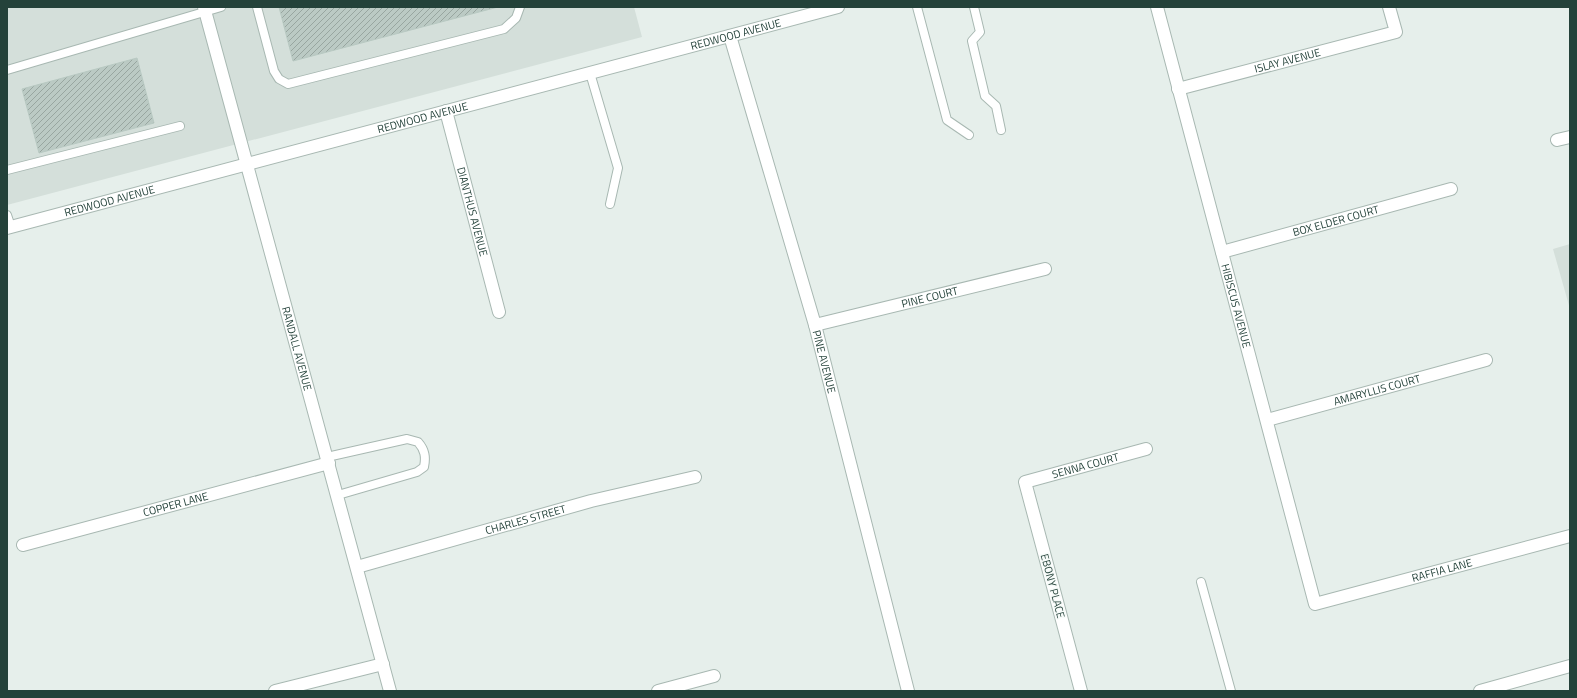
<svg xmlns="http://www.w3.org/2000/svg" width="1577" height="698" font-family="'Titillium Web',sans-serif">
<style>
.built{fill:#d4dfda}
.building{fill:url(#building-hatch);stroke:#b8c9c2}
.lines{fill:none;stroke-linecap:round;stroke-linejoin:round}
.service-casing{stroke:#a8b8b2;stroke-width:10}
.minor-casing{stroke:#a8b8b2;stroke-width:14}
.tertiary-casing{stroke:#a8b8b2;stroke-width:14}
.service{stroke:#fff;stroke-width:8}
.minor{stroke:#fff;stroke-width:12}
.tertiary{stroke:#fff;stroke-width:12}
.labels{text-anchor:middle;stroke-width:3;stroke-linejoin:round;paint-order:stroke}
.street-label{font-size:11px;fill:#24423a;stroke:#f7fbf9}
</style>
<defs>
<pattern id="building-hatch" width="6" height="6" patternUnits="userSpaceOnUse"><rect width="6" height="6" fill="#bbcac4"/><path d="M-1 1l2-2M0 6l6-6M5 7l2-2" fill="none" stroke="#98a6a0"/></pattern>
</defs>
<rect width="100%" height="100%" fill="#e6efeb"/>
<path class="built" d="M7,7H634L642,37L7,205Z
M1570,244V309L1553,249Z"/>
<path class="building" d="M279,7H498L293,61Z
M137,58L154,123L39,153L22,89Z"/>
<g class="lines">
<defs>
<path id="service" d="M257,7L274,71L279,79L288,84L504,29L516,18L520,7
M917,7L947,120L969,135
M974,7L980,32L972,41L985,96L996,106L1001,130
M7,70L221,7
M590,73L618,168L610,204
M7,170L180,126
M7,215L11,227
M327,457L407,439L418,442C425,450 426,457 424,467L417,472L338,495
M1201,582L1231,691"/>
<g id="minor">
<path id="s1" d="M1157,7L1315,604L1570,536"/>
<path id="s2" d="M730,36L815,325L908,691"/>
<path id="s3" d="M1178,89L1396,32L1389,7"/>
<path id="s4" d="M446,111L499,312"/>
<path d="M1557,140L1570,137"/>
<path id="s5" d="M1222,252L1451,189"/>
<path id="s6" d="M815,325L1045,269"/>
<path id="s7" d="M1267,420L1486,360"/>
<path id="s8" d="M23,545L329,463"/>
<path id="s9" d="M357,567L591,501L695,477"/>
<path d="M275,691L383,664"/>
<path d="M658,691L714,676"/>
<path id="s10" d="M1081,691L1025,482L1146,449"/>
</g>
<g id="tertiary">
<path id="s11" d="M204,7L390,691"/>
<path id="s12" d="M7,228L838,7"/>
<path d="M1480,691L1570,666"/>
</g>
</defs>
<use href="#service" class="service-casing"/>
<use href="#minor" class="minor-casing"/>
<use href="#tertiary" class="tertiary-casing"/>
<use href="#service" class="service"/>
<use href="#minor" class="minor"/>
<use href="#tertiary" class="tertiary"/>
</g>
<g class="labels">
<g class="street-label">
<text dy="4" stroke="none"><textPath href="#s12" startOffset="754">REDWOOD AVENUE</textPath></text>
<text dy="4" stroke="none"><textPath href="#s3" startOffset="113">ISLAY AVENUE</textPath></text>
<text dy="4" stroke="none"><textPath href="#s12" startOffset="430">REDWOOD AVENUE</textPath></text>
<text dy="4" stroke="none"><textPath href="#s12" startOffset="106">REDWOOD AVENUE</textPath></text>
<text dy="4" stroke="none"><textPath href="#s4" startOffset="104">DIANTHUS AVENUE</textPath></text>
<text dy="4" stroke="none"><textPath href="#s5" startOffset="118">BOX ELDER COURT</textPath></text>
<text dy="4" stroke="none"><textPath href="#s6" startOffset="118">PINE COURT</textPath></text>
<text dy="4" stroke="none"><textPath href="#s1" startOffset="309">HIBISCUS AVENUE</textPath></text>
<text dy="4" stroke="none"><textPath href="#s11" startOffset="354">RANDALL AVENUE</textPath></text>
<text dy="4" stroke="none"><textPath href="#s2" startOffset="339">PINE AVENUE</textPath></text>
<text dy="4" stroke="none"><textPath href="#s7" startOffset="114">AMARYLLIS COURT</textPath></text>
<text dy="4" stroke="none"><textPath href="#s10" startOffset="279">SENNA COURT</textPath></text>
<text dy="4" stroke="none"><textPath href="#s8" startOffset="158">COPPER LANE</textPath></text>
<text dy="4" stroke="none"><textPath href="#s9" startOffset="175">CHARLES STREET</textPath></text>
<text dy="4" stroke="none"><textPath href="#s1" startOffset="749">RAFFIA LANE</textPath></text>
<text transform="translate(1053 586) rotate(75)" y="4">EBONY PLACE</text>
</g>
</g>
<rect width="1577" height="698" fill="none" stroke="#24423a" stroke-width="16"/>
</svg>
